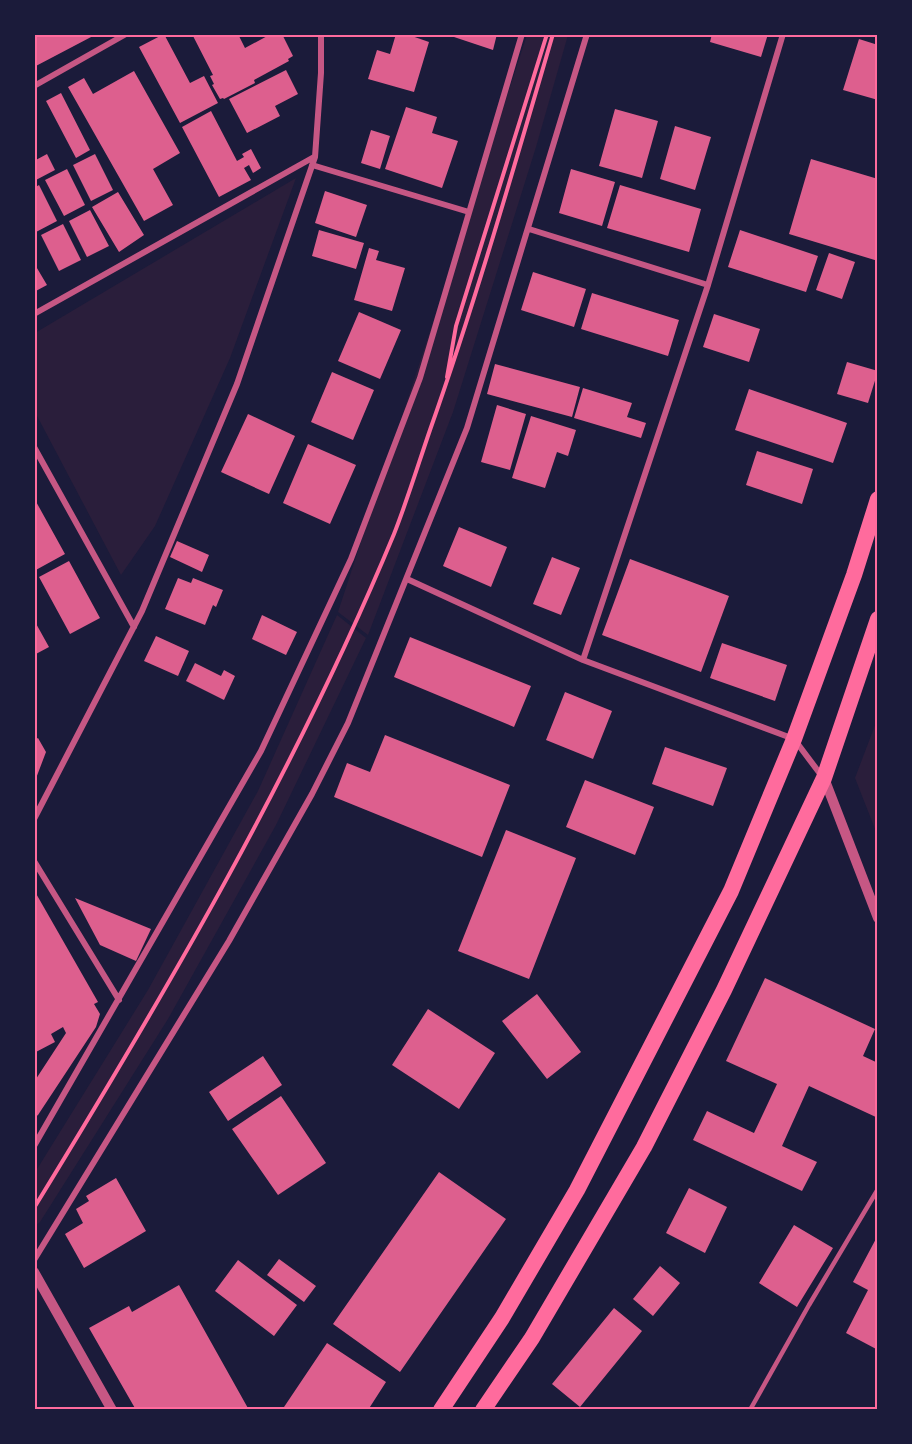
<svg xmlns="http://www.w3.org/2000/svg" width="912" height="1444" font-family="'Roboto Condensed',sans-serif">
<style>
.green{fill:#2a1e3b}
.building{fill:#dd5f8e}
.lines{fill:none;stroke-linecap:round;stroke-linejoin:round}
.path{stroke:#ff6b9d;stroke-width:4}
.service{stroke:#c65784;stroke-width:4.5}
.minor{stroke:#c65784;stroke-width:6}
.tertiary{stroke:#c65784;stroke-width:10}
.trunk{stroke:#ff6b9d;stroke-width:16}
.neatline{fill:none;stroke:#ff6b9d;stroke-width:2}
</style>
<rect width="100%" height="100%" fill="#1b1b3a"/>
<path class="green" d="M527,35H568L536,147L453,412L368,635L338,612Z
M296,178L230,358L155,526L121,575L35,412V333Z
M337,615L366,638L276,825L168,1019L40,1222L35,1226L34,1174L148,990L258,791Z
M877,720H878L877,834L855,778Z"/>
<path class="building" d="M37,34H92L93,36L34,67V36Z
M164,34L190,83L204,76L218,103L180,123L139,47Z
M192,34H238L245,48L271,34H282L293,56L288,59L289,61L254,80L255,83L224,99L223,98L220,99L212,85L214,84L210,76L213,75Z
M396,34H406L429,42L414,92L368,79L377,50L390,54Z
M445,34H497L493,50Z
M712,34H768L761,57L710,42Z
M859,39L878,45V100L843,90Z
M286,70L298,94L275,106L280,116L247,133L229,99Z
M134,71L180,153L153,169L173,205L144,221L68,87L84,78L93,94Z
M61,93L90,150L76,158L46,101Z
M406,107L437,117L432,133L458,141L442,188L385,169Z
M615,109L658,121L642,178L599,166Z
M211,111L237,161L244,157L242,154L251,149L261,168L253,173L249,165L244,168L251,180L219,197L182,127Z
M675,126L711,137L695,190L660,179Z
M371,130L390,136L380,169L361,163Z
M47,154L55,170L34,181V161Z
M95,154L113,190L91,201L73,165Z
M811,159L878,179V261L789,234Z
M67,169L85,205L64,216L45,180Z
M571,169L615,182L602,226L559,213Z
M39,185L57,221L36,232L34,188Z
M620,185L701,209L689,252L607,228Z
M325,191L367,205L356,237L315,223Z
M118,192L144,235L119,252L92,207Z
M90,210L109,246L87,257L69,221Z
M63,224L81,260L59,271L41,235Z
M319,230L364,243L356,269L312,256Z
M740,230L818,256L806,292L728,267Z
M369,248L379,251L376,260L405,268L392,311L354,300Z
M829,253L855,262L842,299L816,290Z
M34,263L47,285L34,292Z
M533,272L586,289L574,327L521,310Z
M592,293L679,320L668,356L581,329Z
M359,312L401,330L380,379L338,361Z
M714,314L760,329L749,362L703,347Z
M847,362L878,371L868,403L837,394Z
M495,364L580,387L572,417L487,394Z
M332,372L374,390L353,440L311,422Z
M583,388L632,403L627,417L646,423L641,438L574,418Z
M749,389L847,423L833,463L735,430Z
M497,405L526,414L510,470L481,462Z
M248,414L295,436L269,494L221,472Z
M531,416L576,430L568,456L557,452L545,488L512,478Z
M308,444L356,465L330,524L283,503Z
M757,451L813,469L802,504L746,485Z
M34,498L65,554L34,571Z
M459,527L507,547L491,587L443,566Z
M177,541L209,555L202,572L170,557Z
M552,557L580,568L561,615L533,604Z
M630,559L729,596L701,672L602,635Z
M69,561L100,618L70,634L39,577Z
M178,578L191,583L193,578L223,590L216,607L213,605L205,625L165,609Z
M262,615L297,632L286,655L252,639Z
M34,620L49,647L34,655Z
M156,636L189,651L178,676L144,661Z
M410,637L531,686L514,727L394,677Z
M722,643L787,665L775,701L710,678Z
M195,663L221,676L224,670L235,676L224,700L186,681Z
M565,692L612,711L593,759L546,740Z
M385,735L510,785L482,857L334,797L347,763L370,772Z
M38,738L46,752L35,781L34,740Z
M665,747L727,768L713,806L652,784Z
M585,780L654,807L635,855L566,827Z
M506,830L576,858L529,979L458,951Z
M34,890L98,1002L94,1004L100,1014L96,1027L38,1115L34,1118V1082L66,1033L63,1027L51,1034L55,1042L34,1053Z
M75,898L151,929L136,961L100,945Z
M765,978L875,1029L863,1056L878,1063V1118L809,1086L782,1146L817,1162L802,1191L693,1140L707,1111L754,1133L777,1084L726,1061Z
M537,994L581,1052L547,1079L502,1021Z
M428,1009L495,1053L459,1109L392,1065Z
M263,1056L282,1085L228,1121L209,1092Z
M281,1096L326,1163L278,1195L232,1129Z
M439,1172L506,1219L400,1372L333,1324Z
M116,1178L146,1231L84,1268L65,1234L83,1223L76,1209L89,1201L86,1196Z
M689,1188L727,1207L705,1253L666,1233Z
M794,1225L833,1248L797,1307L759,1283Z
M878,1235V1350L846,1333L868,1290L853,1282Z
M279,1259L316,1286L304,1302L267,1275Z
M238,1260L297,1305L274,1336L215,1291Z
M660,1266L680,1283L653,1316L633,1299Z
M179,1285L249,1410H136L89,1328L129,1306L132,1312Z
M614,1308L642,1331L580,1407L552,1384Z
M327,1343L386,1382L368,1410H282Z"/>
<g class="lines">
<path class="path" d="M447,377L456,326L547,34
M34,1208C167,991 296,770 394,534C407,501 418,465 430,430C476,300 514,167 553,34"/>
<path class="service" d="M750,1410L809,1305L878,1189"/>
<path class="minor" d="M34,86L126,34
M312,165L469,212
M529,229L708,285
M34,314L314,157
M34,447L134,627
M407,579L583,660L794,739L821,775
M583,660L708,285L783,34
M34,819L142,611L237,384L315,157L321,73V34
M34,861L119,1000
M34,1146L261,751L351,559L420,378L522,34
M34,1260L229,941L312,794L348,723L467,428L587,34"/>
<path class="tertiary" d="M824,778L878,918
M34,1272L112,1410"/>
<path class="trunk" d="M441,1410L502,1318L577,1190L731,891L794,739L854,575L878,499
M483,1410L532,1338L644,1147L724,990L824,778L878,619"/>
</g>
<rect width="912" height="1444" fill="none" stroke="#1b1b3a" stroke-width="72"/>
<rect x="36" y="36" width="840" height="1372" class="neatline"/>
</svg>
